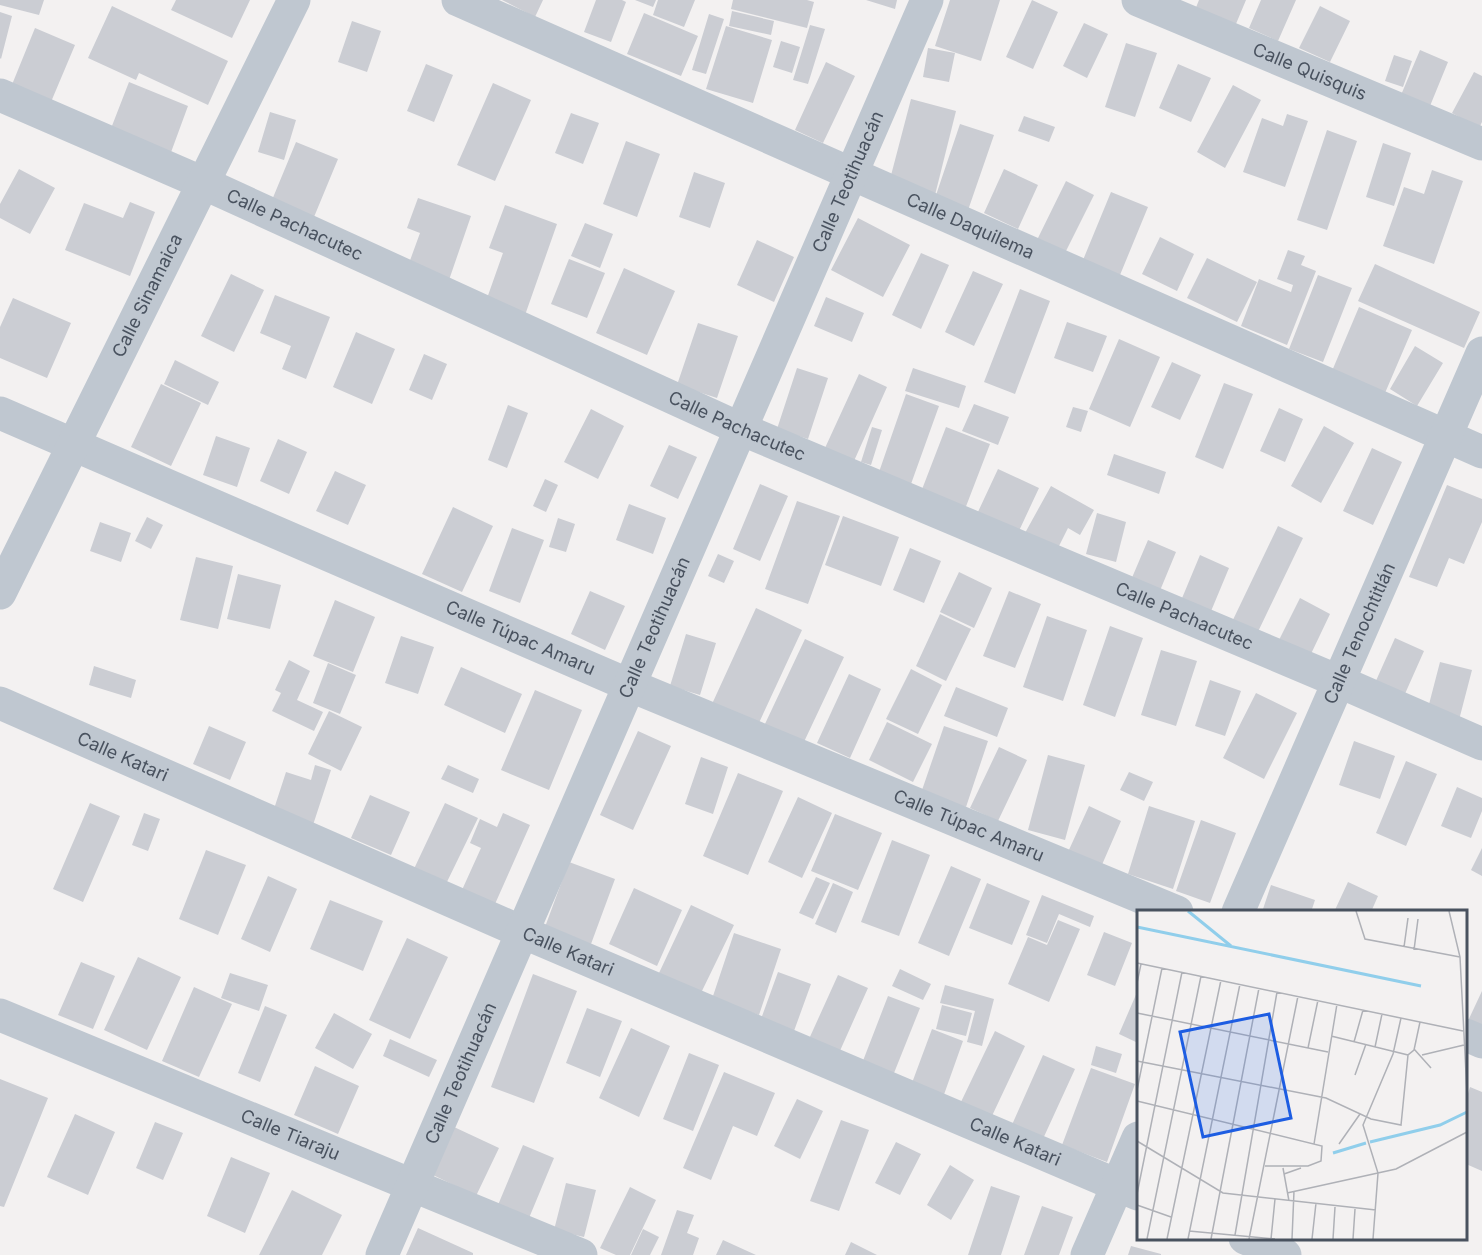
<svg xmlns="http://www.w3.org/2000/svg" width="1482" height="1255" font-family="Inter,sans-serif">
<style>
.building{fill:#cbcdd3}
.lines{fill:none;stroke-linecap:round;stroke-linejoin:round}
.street{stroke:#bfc7d0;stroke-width:33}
.labels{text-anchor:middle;stroke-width:5;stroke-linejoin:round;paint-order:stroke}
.street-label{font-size:18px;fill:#49525f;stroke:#fff}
.inset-river{fill:none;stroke:#90ceeb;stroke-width:3}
.inset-road{fill:none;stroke:#afb1b7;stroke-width:1.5}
.view{fill:#1d5de2;fill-opacity:0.15;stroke:#1d5de2;stroke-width:3}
.inset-edge{fill:none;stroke:#49525f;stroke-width:3}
</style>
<rect width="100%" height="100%" fill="#f3f1f1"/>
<path class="building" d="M0,0H44L39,15L0,5Z
M176,0H250L232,38L171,10Z
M502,0H543L535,17Z
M596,0H622L626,2L611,42L584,32Z
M635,0H656L653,7Z
M658,0H695L684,27L653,15Z
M733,0H807L814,2L807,28L731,9Z
M866,0H897L895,9Z
M950,0H1000L981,61L935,46Z
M1032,0L1058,12L1033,69L1006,57Z
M1199,0H1246L1233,31L1193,15Z
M1261,0H1296L1278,41L1249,28Z
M112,6L228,61L208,105L139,73L136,80L88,58Z
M1320,6L1350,21L1330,62L1299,48Z
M732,11L774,21L771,35L729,26Z
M0,12L12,16L1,59L0,58Z
M644,13L698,36L681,76L627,54Z
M709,14L724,19L706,74L692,70Z
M352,21L381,31L367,72L338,62Z
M1084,23L1108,34L1087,78L1063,66Z
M810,25L825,29L808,84L793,80Z
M726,26L772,40L753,103L706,89Z
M35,28L75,45L48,109L9,92Z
M781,41L800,47L792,73L773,67Z
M1126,43L1157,53L1135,117L1105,107Z
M928,48L955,53L949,82L923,77Z
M1420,50L1448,62L1430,106L1401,95Z
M1394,55L1412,61L1403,87L1385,81Z
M826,62L855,76L823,143L795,130Z
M426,64L453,75L434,122L407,111Z
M1178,64L1211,78L1191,122L1159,108Z
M1474,72L1482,76V122L1479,128L1452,113Z
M129,82L188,106L170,155L110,131Z
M493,83L531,100L495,181L457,165Z
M1233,85L1261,100L1225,168L1197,152Z
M911,99L956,111L935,195L889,183Z
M270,112L296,120L284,160L258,152Z
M571,113L599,123L583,164L555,153Z
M1287,114L1308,121L1285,187L1243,172L1262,118L1283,126Z
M1024,116L1055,127L1049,142L1018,131Z
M960,124L994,135L966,216L933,204Z
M1327,130L1357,141L1327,230L1297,220Z
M626,141L660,154L637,217L603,204Z
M296,142L338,159L314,217L272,200Z
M1383,143L1411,153L1394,206L1366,197Z
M19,169L55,188L30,234L0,218V204Z
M1004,169L1038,185L1018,229L984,213Z
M1432,170L1463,181L1434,264L1383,246L1404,187L1424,194Z
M694,172L725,183L710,228L679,217Z
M1066,181L1094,195L1065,253L1037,240Z
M1111,192L1148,207L1120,275L1083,260Z
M418,198L471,216L449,280L408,266L420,233L407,228Z
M130,202L155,212L130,276L65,250L84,203L123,218Z
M505,205L557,224L524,318L485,304L503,253L489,248Z
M858,218L910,245L883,297L831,270Z
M585,223L613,234L600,268L571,256Z
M1160,237L1194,254L1177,291L1142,274Z
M757,240L794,257L774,302L737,285Z
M1288,250L1305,256L1301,265L1316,271L1287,345L1241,326L1259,279L1291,292L1293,285L1277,279Z
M921,253L949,265L921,329L892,315Z
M1207,258L1257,282L1237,322L1187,298Z
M569,259L605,273L587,318L551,304Z
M1375,264L1480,312L1464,348L1358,301Z
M624,268L675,291L647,355L596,333Z
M973,271L1003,284L974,346L945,332Z
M231,274L264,290L234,352L201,336Z
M1318,275L1352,288L1323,362L1289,349Z
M1020,289L1050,301L1015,394L984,382Z
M275,295L330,317L306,379L282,369L291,346L260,333Z
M826,297L864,313L852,342L814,326Z
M13,298L71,323L47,378L0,358V327Z
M1359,307L1412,330L1385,393L1332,371Z
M1067,322L1107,336L1093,372L1054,358Z
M698,323L738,336L717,398L677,385Z
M356,332L395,349L372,404L333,387Z
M1119,339L1160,357L1130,427L1089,409Z
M1415,346L1443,363L1417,406L1390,389Z
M424,354L447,364L432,400L409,390Z
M175,360L219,382L208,405L164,384Z
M1172,362L1201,375L1180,420L1151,407Z
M797,368L828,378L808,439L777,429Z
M913,368L966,386L959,408L905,391Z
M859,374L887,387L854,461L825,448Z
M1224,383L1253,394L1223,469L1195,457Z
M161,384L201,403L171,466L131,447Z
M906,394L939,406L911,484L879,472Z
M974,404L1009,417L998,445L962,431Z
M508,405L528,413L507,468L488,460Z
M1073,407L1088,411L1081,432L1066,427Z
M1279,408L1303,419L1285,462L1260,451Z
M591,409L624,426L598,479L564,462Z
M1324,426L1354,443L1321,503L1291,486Z
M872,427L882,430L871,465L861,462Z
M946,427L990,444L965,509L921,492Z
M216,436L250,448L237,487L203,475Z
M278,439L307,452L289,494L260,481Z
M669,445L697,457L678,499L650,486Z
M1372,448L1402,462L1373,525L1343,511Z
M1114,454L1166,472L1159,494L1107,475Z
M998,469L1039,488L1018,533L977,514Z
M335,471L366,485L348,525L316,511Z
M545,479L558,485L546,512L533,506Z
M760,484L788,496L760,561L733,549Z
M1447,485L1482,499V522L1464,564L1449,558L1437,587L1409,577Z
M1051,486L1094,510L1080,535L1068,528L1057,550L1025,533Z
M797,501L840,516L808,604L765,589Z
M629,504L666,518L653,554L616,540Z
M453,507L493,526L462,592L422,574Z
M1097,513L1126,522L1116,562L1086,554Z
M843,516L899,537L881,586L825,565Z
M147,517L163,525L151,549L135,541Z
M558,518L575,524L566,552L549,547Z
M100,522L131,533L121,562L90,551Z
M1278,526L1303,538L1255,638L1230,626Z
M512,528L544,540L520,603L489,591Z
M1148,540L1176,552L1159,593L1131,580Z
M910,548L941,561L924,603L893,590Z
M718,554L734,561L724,583L708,576Z
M1200,555L1229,568L1209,616L1180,603Z
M196,557L233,566L218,629L180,620Z
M959,572L992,588L974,628L940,612Z
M238,574L281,585L270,629L227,619Z
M590,591L625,606L605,650L571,634Z
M1009,591L1041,604L1015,668L983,656Z
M1300,598L1330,614L1310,656L1279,640Z
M335,600L375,617L353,672L313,656Z
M756,608L802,630L758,725L712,704Z
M940,614L971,629L946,681L916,666Z
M1047,616L1087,630L1063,701L1023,687Z
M1110,626L1143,638L1115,717L1083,705Z
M686,634L716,643L700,695L670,686Z
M401,636L434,647L418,694L385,683Z
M1395,638L1424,651L1404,696L1375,683Z
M805,639L844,657L803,744L764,726Z
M1161,650L1197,661L1176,726L1141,715Z
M289,660L310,671L297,700L323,712L314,731L272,711L281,693L275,690Z
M1440,662L1472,670L1459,720L1427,712Z
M328,663L356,675L340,714L313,703Z
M94,666L136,680L131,698L89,685Z
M461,667L522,694L505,733L444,705Z
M911,669L942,685L918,734L886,719Z
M849,674L881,689L850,758L817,743Z
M1210,680L1241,691L1225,736L1195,726Z
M956,687L1008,708L997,737L944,716Z
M535,690L582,710L549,790L501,770Z
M1256,693L1297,713L1264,779L1223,758Z
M329,711L362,727L341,771L308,754Z
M887,722L932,744L913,782L869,760Z
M209,726L246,742L230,780L193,764Z
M944,726L988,741L966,807L921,793Z
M638,731L671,746L633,830L600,815Z
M1354,741L1395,756L1380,799L1339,785Z
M999,747L1027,760L998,821L970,808Z
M1048,755L1085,765L1065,840L1028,830Z
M701,757L728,767L713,814L685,804Z
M1406,761L1437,774L1406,846L1376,833Z
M315,765L331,770L313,825L273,812L286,772L311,780Z
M448,765L479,779L473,793L441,779Z
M1129,772L1153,782L1144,801L1120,790Z
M738,773L783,791L748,875L703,856Z
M1457,787L1482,798V811L1471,838L1441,826Z
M370,795L410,812L391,855L351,838Z
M798,797L832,813L802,878L768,862Z
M90,803L120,816L83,902L53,889Z
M445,803L478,818L445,886L413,871Z
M1089,806L1121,821L1101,867L1068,852Z
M1149,806L1195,821L1173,889L1128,874Z
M144,813L160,819L148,851L132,845Z
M503,813L530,825L495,904L462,890L481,848L470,843L480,819L497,827Z
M835,814L882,833L858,890L811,871Z
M1201,820L1236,833L1210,903L1176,891Z
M892,840L930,855L899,936L861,922Z
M1482,848V876L1471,870Z
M206,850L246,865L218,935L179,919Z
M569,862L615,879L591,944L545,927Z
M951,866L981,879L949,956L918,943Z
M268,876L297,889L270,952L241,939Z
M816,877L830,883L813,919L799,913Z
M1348,882L1378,896L1371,912H1334Z
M833,883L853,892L836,933L815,924Z
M987,883L1030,901L1012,945L969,928Z
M1271,885L1315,900L1311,912H1262Z
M634,888L682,910L657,966L609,944Z
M1042,895L1094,916L1090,927L1059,914L1047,943L1026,935Z
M330,900L383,921L363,971L310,949Z
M691,905L734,925L701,993L659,973Z
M1058,920L1080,929L1049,1002L1008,984L1028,937L1047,945Z
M1104,932L1132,943L1115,986L1087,975Z
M734,933L781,949L759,1015L712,999Z
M407,938L448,957L410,1039L369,1020Z
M138,957L181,977L147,1050L104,1030Z
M81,962L115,976L93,1029L58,1015Z
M900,969L931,984L923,1000L892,986Z
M778,972L811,984L794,1031L761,1019Z
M230,973L268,985L259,1011L221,998Z
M533,974L577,991L534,1103L491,1087Z
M838,975L868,988L839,1053L809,1039Z
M945,985L994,999L982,1046L967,1042L975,1011L940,1003Z
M194,987L232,1004L199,1077L162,1061Z
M1138,990V1043L1119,1034Z
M1482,991V1030L1467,1023Z
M888,996L920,1008L892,1078L861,1066Z
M942,1005L972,1013L966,1036L936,1029Z
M265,1006L287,1015L260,1082L238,1073Z
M587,1008L622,1021L600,1077L566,1063Z
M334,1013L372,1034L353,1069L315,1048Z
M631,1028L670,1046L639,1117L599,1098Z
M932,1029L963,1041L941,1103L909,1091Z
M995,1031L1025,1046L991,1118L960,1104Z
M390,1039L437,1060L429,1077L383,1056Z
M1096,1046L1122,1054L1116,1073L1091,1065Z
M689,1053L719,1065L693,1131L663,1119Z
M1043,1055L1075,1069L1042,1141L1011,1127Z
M315,1066L359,1086L338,1134L294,1115Z
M1091,1068L1135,1084L1107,1162L1062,1145Z
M724,1072L775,1093L757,1136L733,1126L711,1180L683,1168Z
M0,1079L48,1098L4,1207L0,1206Z
M1470,1087L1482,1092V1171L1466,1164V1100Z
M797,1099L823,1111L800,1159L774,1146Z
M75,1114L115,1132L88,1195L47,1177Z
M841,1120L869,1130L839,1211L810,1201Z
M155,1122L183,1133L163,1180L136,1168Z
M454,1127L499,1148L476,1196L431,1174Z
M896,1142L921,1154L900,1195L875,1183Z
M523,1145L554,1158L529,1218L498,1205Z
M231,1157L270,1173L245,1233L207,1216Z
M950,1165L974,1180L951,1220L927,1205Z
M566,1183L596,1190L584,1237L554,1230Z
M991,1186L1020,1196L1001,1255H968Z
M630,1187L656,1200L630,1255H616L600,1248Z
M292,1190L342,1215L322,1255H259Z
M1042,1206L1073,1217L1059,1255H1024Z
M677,1210L694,1215L687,1233L699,1238L693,1255H661Z
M418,1228L473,1253V1255H406Z
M643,1229L659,1237L650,1255H631Z
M723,1240L756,1255H716Z
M851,1242L877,1255H845Z
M1131,1246L1161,1254V1255H1128Z"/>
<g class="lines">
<g class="street">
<path id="s1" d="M458,0L1482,452"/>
<path id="s2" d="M1138,0L1482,144"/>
<path id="s3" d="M0,95L203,183L741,429L1338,681L1482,744"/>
<path id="s4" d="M0,413L629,685L1177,912"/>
<path id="s5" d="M0,593L294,0"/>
<path id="s6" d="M0,703L522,932L1138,1194"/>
<path id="s7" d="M1238,912L1482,353"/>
<path id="s8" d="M0,1015L581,1255"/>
<path d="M1466,1035L1482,1042"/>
<path d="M1245,1238L1285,1255"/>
<path id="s9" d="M382,1255L927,0"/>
<path d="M1087,1255L1138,1138"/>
</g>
</g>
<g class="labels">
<g class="street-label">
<text dy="6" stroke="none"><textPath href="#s2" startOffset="186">Calle Quisquis</textPath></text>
<text dy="6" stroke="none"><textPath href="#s9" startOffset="1170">Calle Teotihuacán</textPath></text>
<text dy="6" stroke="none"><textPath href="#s3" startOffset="322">Calle Pachacutec</textPath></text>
<text dy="6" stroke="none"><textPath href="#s1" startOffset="560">Calle Daquilema</textPath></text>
<text dy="6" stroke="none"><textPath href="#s5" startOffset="332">Calle Sinamaica</textPath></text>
<text dy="6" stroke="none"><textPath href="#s3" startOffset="808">Calle Pachacutec</textPath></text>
<text dy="6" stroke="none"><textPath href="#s3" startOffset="1294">Calle Pachacutec</textPath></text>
<text dy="6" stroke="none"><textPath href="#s9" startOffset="684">Calle Teotihuacán</textPath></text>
<text dy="6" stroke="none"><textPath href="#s7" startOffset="304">Calle Tenochtitlán</textPath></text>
<text dy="6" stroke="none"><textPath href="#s4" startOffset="567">Calle Túpac Amaru</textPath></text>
<text dy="6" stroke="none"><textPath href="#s6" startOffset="134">Calle Katari</textPath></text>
<text dy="6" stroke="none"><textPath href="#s4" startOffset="1053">Calle Túpac Amaru</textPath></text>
<text dy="6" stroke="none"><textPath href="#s6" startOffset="620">Calle Katari</textPath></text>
<text dy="6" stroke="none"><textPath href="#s9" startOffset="198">Calle Teotihuacán</textPath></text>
<text dy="6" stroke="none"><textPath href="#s8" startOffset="314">Calle Tiaraju</textPath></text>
<text dy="6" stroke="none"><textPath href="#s6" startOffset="1106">Calle Katari</textPath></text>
</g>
</g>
<g transform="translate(1137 910)">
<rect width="330" height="330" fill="#f3f1f1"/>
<path class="inset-river" d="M51,1L94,36M0,17L284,76M233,232L303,215L330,202M196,243L229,233"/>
<path class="inset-road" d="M219,1L228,29L323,47M312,1L323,47L330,183M267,37L271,8M277,40L281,9M0,53L326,121M0,73L4,54M0,103L191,142M194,126L271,145M217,132L226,100M238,137L245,104M171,138L181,90M277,139L294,158M285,145L327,135M0,151L189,188L234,209L264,215L271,145L277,140L283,112M218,165L229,134M0,180L25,58M0,191L185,236L184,251L171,256H128M0,231L86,283L239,300M177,234L200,94M202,234L223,204M146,258L152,291M147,264L164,258M150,283L259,259L330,222M0,284L45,62M0,295L34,307M52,321L138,329M98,325L140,82M10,329L64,66M30,329L84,70M51,329L103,74M74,329L122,78M112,329L161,86M134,329L138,289M155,329L157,281M175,329L179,293M196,329L198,297M216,329L218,299M236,329L241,263L226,215L256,144L264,108"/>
<path class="view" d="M132,104L154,208L66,227L43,122Z"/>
<rect width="330" height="330" class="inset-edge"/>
</g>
</svg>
